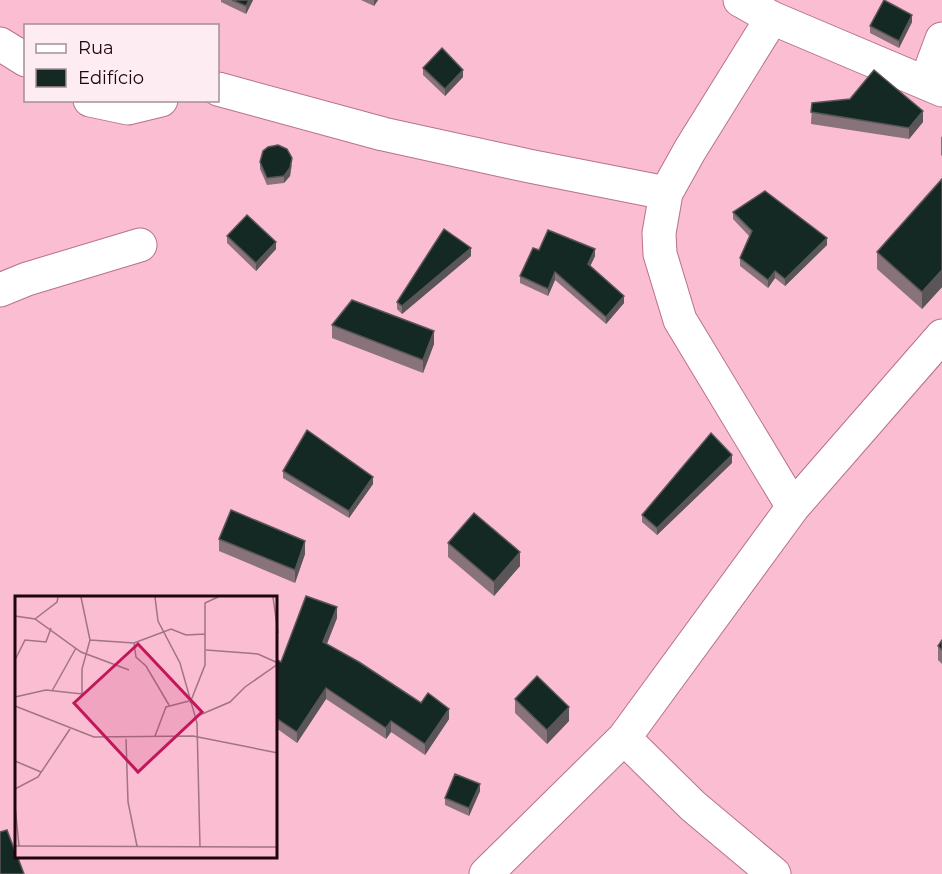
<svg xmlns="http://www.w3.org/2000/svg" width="942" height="874" font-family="Montserrat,sans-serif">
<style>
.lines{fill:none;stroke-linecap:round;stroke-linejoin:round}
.minor-casing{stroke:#b8728b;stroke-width:35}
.minor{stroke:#fff;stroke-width:33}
.wall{fill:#88737a}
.shaded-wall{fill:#5a5558}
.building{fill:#152924;stroke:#5a5558;stroke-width:1.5}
.inset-road{fill:none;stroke:#a27383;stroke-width:1.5}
.view{fill:#c2185b;fill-opacity:0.15;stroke:#c2185b;stroke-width:3}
.inset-edge{fill:none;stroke:#1e050f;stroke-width:3}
</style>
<rect width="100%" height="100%" fill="#fabdd1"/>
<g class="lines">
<defs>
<path id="minor" d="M740,0L772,18L942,90
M772,18L690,150L666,193L659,233L660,254L680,320L793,507
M0,44L26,60
M926,82L942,39
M218,89L383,134L529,166L666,193
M90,100L128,108L161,100
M0,290L27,279L140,245
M624,738L693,806L774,874
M486,874L624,738L793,507L942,336"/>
</defs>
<use href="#minor" class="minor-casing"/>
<use href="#minor" class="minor"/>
</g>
<path class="wall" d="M221,0H253L246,14L221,2Z
M361,0H378L374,6Z
M912,22L899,48L870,33V26Z
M423,68L463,77L445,96L423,75Z
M850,99L923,122L909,139L811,124L812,103Z
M942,136V156L941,155V138Z
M260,162L292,165L290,176L284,183L267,185L260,169Z
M942,179V287L922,309L877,269V252Z
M733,212L827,245L785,286L775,278L768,288L740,266V258L749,236L733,219Z
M227,236L276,249L256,271L227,243Z
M539,250L595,256L590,266L624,303L606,324L555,280L548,296L520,283V276Z
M471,256L402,314L397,309V302Z
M332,325L434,344L423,373L332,338Z
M732,463L657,535L642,522V515Z
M283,471L373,484L349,518L283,478Z
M219,539L305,554L295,583L219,551Z
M448,543L520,566L494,596L448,557Z
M337,618L327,644L421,703L449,719L425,755L391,732L386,739L326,699L297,743L276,728V659L281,662Z
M942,640V664L938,660V646Z
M515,699L569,721L547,744L515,713Z
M480,791L469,816L445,805V798Z"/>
<path class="shaded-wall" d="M249,0H253L246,14V6Z
M374,0H378L374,6Z
M912,15V22L899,48V41Z
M463,70V77L445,96V89Z
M923,111V122L909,139V128Z
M292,158L290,176L284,183V176Z
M827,238V245L785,286V279Z
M276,242V249L256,271V263Z
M471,248V256L402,314V306Z
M595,249V256L588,271V264Z
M942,270V287L922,309V292Z
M775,271V278L768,288V280Z
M555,272V280L548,296V289Z
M624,296V303L606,324V317Z
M434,331V344L423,373V360Z
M732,455V463L657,535V528Z
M373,477V484L349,518V511Z
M305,541V554L295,583V570Z
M520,552V566L494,596V582Z
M337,607V618L323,653V642Z
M326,688V699L297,743V732Z
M569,707V721L547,744V730Z
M449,709V719L425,755V744Z
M391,721V732L386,739V728Z
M480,784V791L469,816V808Z"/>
<path class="building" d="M232,0H249L246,6Z
M884,0L912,15L899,41L870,26Z
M442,48L463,70L445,89L423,68Z
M874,70L923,111L909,128L811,112L812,103L850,99Z
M278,145L287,149L292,158L290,168L284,176L267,178L260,162L263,151L268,147Z
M942,179V270L922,292L877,252Z
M765,191L827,238L785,279L775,271L768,280L740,258L752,231L733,212Z
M247,215L276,242L256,263L227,236Z
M444,229L471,248L402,306L397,302Z
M548,230L595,249L588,264L624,296L606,317L555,272L548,289L520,276L533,248L539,250Z
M352,300L434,331L423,360L332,325Z
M307,430L373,477L349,511L283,471Z
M711,433L732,455L657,528L642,515Z
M231,510L305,541L295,570L219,539Z
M474,513L520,552L494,582L448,543Z
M306,596L337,607L323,642L359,662L421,703L428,693L449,709L425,744L391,721L386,728L326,688L297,732L276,718V659L281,662Z
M942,640V650L938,646Z
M537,676L569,707L547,730L515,699Z
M455,774L480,784L469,808L445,798Z
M7,830L16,854V858H18L24,874H0V832Z"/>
<g transform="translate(15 596)">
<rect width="262" height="262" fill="#fabdd1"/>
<path class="inset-road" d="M140,1L143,25L165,67L182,127L185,251M258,1L263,37M0,20L20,23L66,56L114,74M20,23L42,6L43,1M75,44L119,47L156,33L171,39L190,38M119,47L121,61L131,70L154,109M191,54L243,58L263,67M0,64L10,44L31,46L36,32M37,95L61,52M0,101L31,94L67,98V73L75,44L66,1M175,107L190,69V7L203,1M0,110L79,141L178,140L263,157M180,121L215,106L230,91L263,68M140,140L151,111L174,105M111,143L113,206L122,250M0,165L26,176M0,193L23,181L55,133M0,210L4,250M0,250L263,251"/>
<path class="view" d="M123,48L187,116L123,176L59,107Z"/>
<rect width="262" height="262" class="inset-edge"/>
</g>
<rect x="24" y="24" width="195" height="78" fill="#fdecf1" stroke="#a49097" stroke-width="1.5"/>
<rect x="36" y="44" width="30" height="9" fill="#ffffff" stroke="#a49097" stroke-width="1.5"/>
<text x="78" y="54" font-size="18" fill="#1e050f">Rua</text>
<rect x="36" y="69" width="30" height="18" fill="#152924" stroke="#a49097" stroke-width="1.5"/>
<text x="78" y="84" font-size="18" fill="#1e050f">Edifício</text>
</svg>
